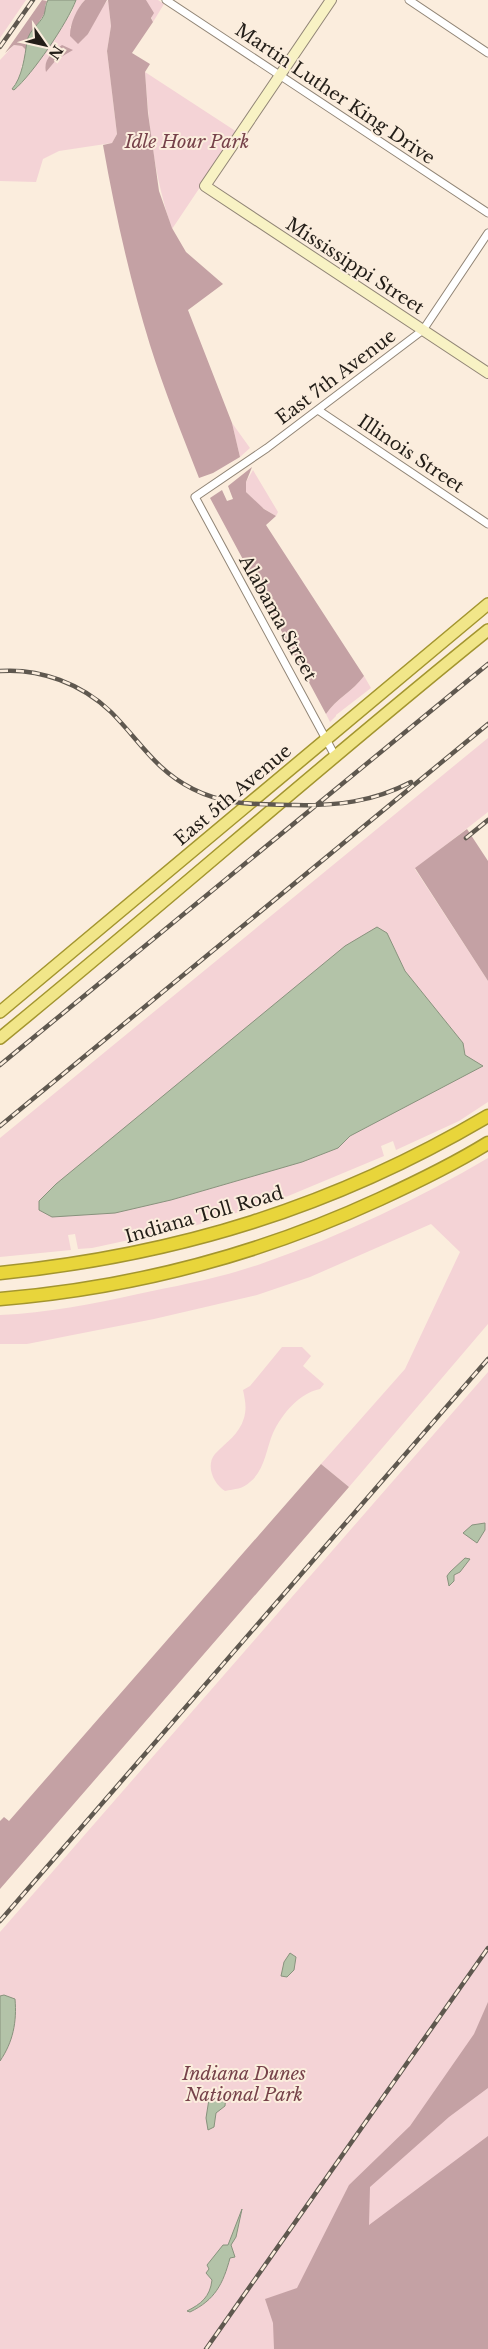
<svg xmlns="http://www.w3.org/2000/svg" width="488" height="2349" font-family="'Libre Baskerville',serif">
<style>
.green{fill:#f4d3d6;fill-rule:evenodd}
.forest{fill:#c4a1a4}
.water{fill:#b3c3a8;stroke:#88927d}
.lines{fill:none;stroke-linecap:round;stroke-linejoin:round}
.street-casing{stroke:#918576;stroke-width:9}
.secondary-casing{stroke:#918576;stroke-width:12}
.primary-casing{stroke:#a3952f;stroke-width:14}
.highway-casing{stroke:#a3952f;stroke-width:15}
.street{stroke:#fff;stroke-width:7}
.secondary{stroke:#f8f2c4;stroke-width:10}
.primary{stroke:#f1e689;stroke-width:11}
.highway{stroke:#e8d53b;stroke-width:12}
.rail-casing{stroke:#5f584f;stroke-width:4.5}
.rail{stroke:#fbeddd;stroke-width:2.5;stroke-dasharray:8;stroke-linecap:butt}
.labels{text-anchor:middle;stroke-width:4;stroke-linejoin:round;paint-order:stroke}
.street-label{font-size:18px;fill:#231e18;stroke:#fbeddd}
.park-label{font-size:18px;font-style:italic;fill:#76424a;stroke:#fbeddd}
</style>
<rect width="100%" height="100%" fill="#fbeddd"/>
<path class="green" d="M0,0H26L0,38Z
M76,0H85C77,8 76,17 70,28L88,34L100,10L108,0L111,26L107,51L117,134L112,143L59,151L43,159L36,182L0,181V60L14,45L22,46L27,51C20,64 22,78 12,89L23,82L72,12Z
M146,0H158L164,4L153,22Z
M145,72L237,132L172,229C154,176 149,127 145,72Z
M232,423L250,448L240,457Z
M253,470L278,512L276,516L261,507L246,492V482Z
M364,676L371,688L336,715V716L330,722L326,714C336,699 353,691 364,676Z
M488,738V812L415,869L488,981V1102L459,1121L396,1150L393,1141L381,1146L384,1156L281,1199L194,1226L92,1248L78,1249L75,1234L68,1235L71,1250L0,1257V1138ZM387,933L405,971L463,1043L465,1055L482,1066L350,1136L338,1148L302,1162L171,1200Z
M488,1158V1324L349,1487L321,1464L405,1369L460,1252L431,1224L310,1277L257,1295L154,1319L27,1344H0V1315C47,1313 93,1304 138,1294C181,1285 225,1277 266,1262C343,1235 418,1199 488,1158Z
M282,1347H302L311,1356L303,1366L324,1384L320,1389C299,1393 282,1414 273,1433C266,1449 265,1470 250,1482C243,1489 235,1489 225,1491C214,1484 205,1466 215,1454C226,1442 239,1435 244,1418C247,1408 245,1400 243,1390L250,1386Z
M488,1372V2349H0V1932Z"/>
<path class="forest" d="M42,0L47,1L45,6V12C38,26 27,33 27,51L22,46L14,45L5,53Z
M85,0H107L88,34L78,44L70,36C70,23 77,8 85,0Z
M108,0H146L154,13L151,18L153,22L132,53L150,64L145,72L148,113L159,191L172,228L186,252L223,284L188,310L232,423L240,457L213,473L199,478C182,434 164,390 150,345C130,280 115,213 103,145L112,143L117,134L107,51L111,26Z
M62,45L73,50L56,60L46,72C43,59 53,52 62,45Z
M252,467L246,482V492L264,509L276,516L266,525L364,676C353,691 336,699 326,714L210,498L222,490L227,501L233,499L228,486Z
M467,829L488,861V981L415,868Z
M321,1464L349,1487L0,1889V1821L4,1817L9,1821Z
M488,2002V2088L449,2117L370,2187L369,2225L488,2136V2349H274L273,2323L265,2299L297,2288L349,2185L410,2126L474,2034Z"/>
<path class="water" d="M48,0H76C68,22 32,75 14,90L12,89C22,78 25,56 27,41C30,29 39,25 44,15C46,9 45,5 48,0Z
M377,927L387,933L405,971L463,1043L465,1055L483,1066L350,1136L338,1148L302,1162L171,1200L115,1213L52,1217L39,1210V1201L56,1184L345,946Z
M485,1523V1530L477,1543L463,1533L472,1525Z
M465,1558L470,1559L460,1572L454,1575V1581L449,1586L447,1576L450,1572Z
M290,1953L296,1957L294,1970L287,1977L281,1976L284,1962Z
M4,1995L15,1999C17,2022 13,2042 0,2061V1996Z
M223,2093L226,2094L225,2106L216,2113L214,2127L208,2130L206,2118L209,2099Z
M242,2209L236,2237L231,2245L235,2257L230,2258C223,2284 215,2300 190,2312L187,2311C201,2304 210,2297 212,2280L206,2273L209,2269L207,2265L223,2245H228Z"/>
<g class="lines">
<defs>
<path id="street" d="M166,0L488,213
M409,0L488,53
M318,410L488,524
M334,754L195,497L267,448L423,330L488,233"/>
<path id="secondary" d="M331,0L205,186L488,373"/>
<path id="primary" d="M0,1012L488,604
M0,1038C164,904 323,763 488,630"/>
<path id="highway" d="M0,1273C178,1255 334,1207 488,1116
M0,1299C133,1288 259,1255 380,1199C417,1182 454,1164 488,1143"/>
</defs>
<use href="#street" class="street-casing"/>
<use href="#secondary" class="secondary-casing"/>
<use href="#primary" class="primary-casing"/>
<use href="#highway" class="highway-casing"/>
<use href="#street" class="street"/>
<use href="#secondary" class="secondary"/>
<use href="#primary" class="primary"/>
<use href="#highway" class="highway"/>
<defs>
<path id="rail" d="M0,47L33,0
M0,671C40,668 82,684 111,712C140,741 155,770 193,789C226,806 259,804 294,805C336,806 373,802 411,782
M466,838L488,820
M0,1065L488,664
M0,1126L488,724
M0,1921L488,1359
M206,2349L488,1948"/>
</defs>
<use href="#rail" class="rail-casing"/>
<use href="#rail" class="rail"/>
</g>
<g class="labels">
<g class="street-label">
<text transform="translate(335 94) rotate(34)" y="6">Martin Luther King Drive</text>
<text transform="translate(355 266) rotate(33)" y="6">Mississippi Street</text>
<text transform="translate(336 377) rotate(-37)" y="6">East 7th Avenue</text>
<text transform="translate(411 454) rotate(34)" y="6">Illinois Street</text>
<text transform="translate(278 618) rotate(61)" y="6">Alabama Street</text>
<text transform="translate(233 795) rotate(-40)" y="6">East 5th Avenue</text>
<text transform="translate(204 1215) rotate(-16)" y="6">Indiana Toll Road</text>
</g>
<g class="park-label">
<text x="187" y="148">Idle Hour Park</text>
<text x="244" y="2080">Indiana Dunes<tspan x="244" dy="21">National Park</tspan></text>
</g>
</g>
<g transform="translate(45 45) rotate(124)" stroke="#fbeddd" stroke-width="4" paint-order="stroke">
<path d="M0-4L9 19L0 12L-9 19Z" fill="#231e18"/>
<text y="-8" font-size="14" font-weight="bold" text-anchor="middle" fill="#231e18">N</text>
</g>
</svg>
